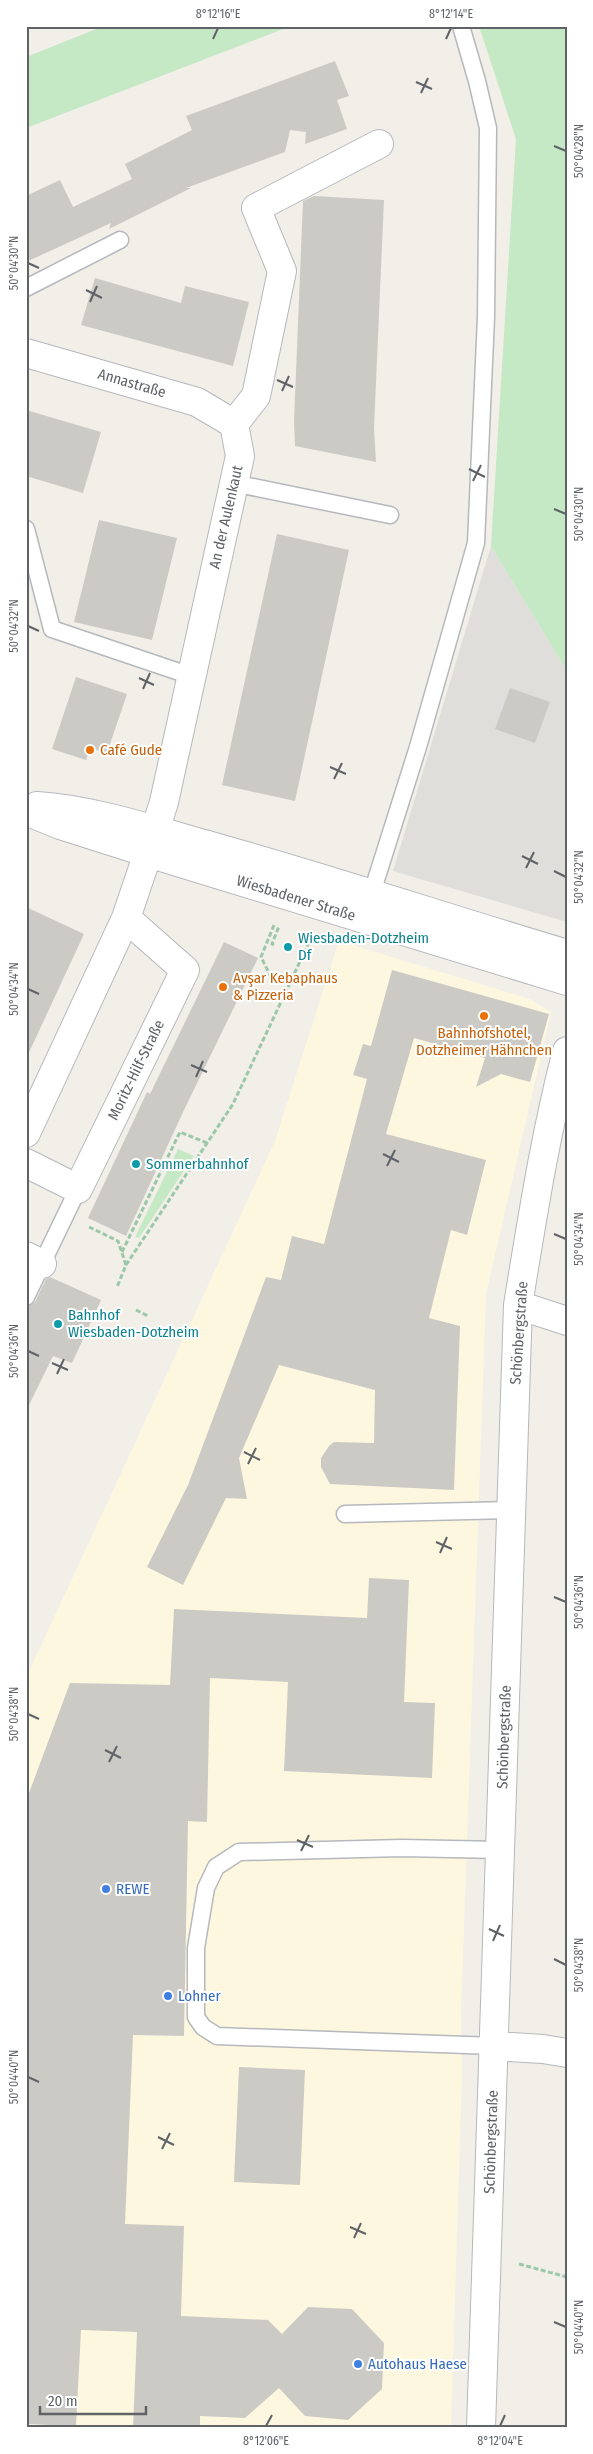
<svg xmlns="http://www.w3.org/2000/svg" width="593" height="2454" font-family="'Fira Sans Condensed',sans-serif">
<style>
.commercial{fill:#fef7e0}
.industrial{fill:#e0deda}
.green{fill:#c5e8c5}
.building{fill:#cccac5}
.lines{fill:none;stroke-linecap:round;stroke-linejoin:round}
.service-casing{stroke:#b5b8bc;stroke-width:19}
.minor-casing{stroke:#b5b8bc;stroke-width:30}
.tertiary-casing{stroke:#b5b8bc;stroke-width:30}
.path{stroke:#9cc7a9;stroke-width:3;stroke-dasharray:5 2.5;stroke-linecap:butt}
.service{stroke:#fff;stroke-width:16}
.minor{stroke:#fff;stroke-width:28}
.tertiary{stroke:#fff;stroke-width:28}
.ticks{fill:none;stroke:#5f6368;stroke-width:2}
.food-dot{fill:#e8710a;stroke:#fff;stroke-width:2}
.culture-dot{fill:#0f9aa8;stroke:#fff;stroke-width:2}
.shop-dot{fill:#3f7fe0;stroke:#fff;stroke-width:2}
.labels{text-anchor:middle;stroke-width:4;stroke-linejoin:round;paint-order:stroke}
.street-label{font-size:15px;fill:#5f6368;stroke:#fff}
.food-label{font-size:15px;fill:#c56008;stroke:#fff;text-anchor:start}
.culture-label{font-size:15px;fill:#0d838f;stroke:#fff;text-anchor:start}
.shop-label{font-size:15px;fill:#366cbe;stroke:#fff;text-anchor:start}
.neatline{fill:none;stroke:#5f6368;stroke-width:2}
.ticks-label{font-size:12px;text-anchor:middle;fill:#5f6368}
</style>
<rect width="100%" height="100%" fill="#f1efe8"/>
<path class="commercial" d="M339,941L530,999L551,1012L486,1294L461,2013L462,2074L451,2428H26V1678L275,1141Z"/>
<path class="industrial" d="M491,546L567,671V922L393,871Z"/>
<path class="green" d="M104,26H291L26,128V57Z
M479,26H567V671L491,546L516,139Z
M178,1149L194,1156L139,1238L135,1237Z"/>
<path class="building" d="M335,61L349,96L337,100L347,129L305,144L306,132L290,130L285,152L186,188H191L109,229L111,223L26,262V196L60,180L73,207L132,179L125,164L192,130L186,116Z
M314,196L384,200L374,428L376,462L295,446L294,421L303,201Z
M95,278L181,303L185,286L249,302L233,366L81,325Z
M26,410L101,432L83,493L26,476Z
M99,520L177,538L152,640L74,622Z
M277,534L349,550L295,801L222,785Z
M76,677L127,694L107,753L90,748L86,760L52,749Z
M510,688L550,702L535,743L495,729Z
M26,907L84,934L26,1059Z
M224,942L258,958L184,1110L126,1236L88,1218L147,1092L150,1094Z
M392,970L549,1014L530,1082L501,1074L476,1087L485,1058L414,1038L386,1134L486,1160L467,1235L451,1230L429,1318L460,1326L454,1490L330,1484L321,1467V1458L329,1446L334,1442L374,1443L375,1390L279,1365L239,1458L247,1499L226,1498L183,1585L147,1567L188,1485L266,1277L281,1280L292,1236L324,1244L367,1079L353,1075L363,1044L371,1046Z
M50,1277L101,1300L72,1363L53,1356L26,1411V1307L35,1302L46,1279Z
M369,1578L409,1580L404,1702L435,1703L432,1778L284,1771L288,1682L210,1678L207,1822L188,1821L184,2036L133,2035L125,2224L184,2226L181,2316L268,2320L282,2334L308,2307L352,2309L384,2343L382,2389L348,2420L305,2416L279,2388L245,2418L200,2416V2428H133L137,2332L81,2330L76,2426L26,2424V1801L70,1683L170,1685L174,1609L367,1618Z
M239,2067L305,2070L300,2185L234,2182Z"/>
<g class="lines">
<defs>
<path id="service" d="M26,288L120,240
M233,483L390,515
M26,529L52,629L191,676
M369,902L418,747L476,543L486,317L488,128L477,81L461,26
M26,1297L78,1189
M345,1514L512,1510
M494,2046L217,2036L203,2027L196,2017V1948L206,1888L216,1867L239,1852L402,1848L500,1850"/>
<path id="minor" d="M26,353L197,402L234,424
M234,424L256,396L282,271L256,208L379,144
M26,1133L126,918L148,853L164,802L240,456L234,424
M26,1163L78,1189L185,970L126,918
M26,1256L42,1264
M518,1305L567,1321
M494,2046L543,2049L567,2053
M481,2428L518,1305C532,1220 545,1135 567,1051"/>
<path id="tertiary" d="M37,806C98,810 159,832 218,848C335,881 450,919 567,954
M26,811L60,825L148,853L567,981"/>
</defs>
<use href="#service" class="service-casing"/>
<use href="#minor" class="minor-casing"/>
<use href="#tertiary" class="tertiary-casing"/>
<path class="path" d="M274,925L261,957L270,975L290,983
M274,945L272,944L279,926
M89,1227L118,1241L126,1265L117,1287
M122,1252L180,1132L207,1143
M126,1265L233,1104L312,936
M136,1310L148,1316
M519,2264L567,2277"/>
<use href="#service" class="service"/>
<use href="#minor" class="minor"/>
<use href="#tertiary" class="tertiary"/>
</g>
<path class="ticks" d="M213,39L218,28M446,39L451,28M416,82L432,89M421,93L428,78M554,146L566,151M28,263L39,268M86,290L102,298M90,302L97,286M277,380L293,387M282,391L289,376M469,469L485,477M473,481L481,465M554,509L566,514M28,626L39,631M139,678L154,685M143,689L150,673M330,767L346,774M334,779L342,763M522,856L538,864M526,868L534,852M554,871L566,877M28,989L39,994M191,1065L207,1072M196,1077L203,1061M383,1154L399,1162M387,1166L395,1150M554,1234L566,1239M28,1351L39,1356M52,1363L68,1370M57,1374L64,1359M244,1452L260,1460M248,1464L256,1448M436,1542L452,1549M440,1553L447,1537M554,1597L566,1602M28,1714L39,1719M105,1750L121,1758M109,1762L117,1746M297,1840L313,1847M301,1851L309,1835M489,1929L504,1936M493,1941L500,1925M554,1959L566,1965M28,2077L39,2082M158,2137L174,2145M162,2149L170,2133M350,2227L366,2234M354,2238L361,2223M554,2322L566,2327M266,2426L272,2415M500,2426L505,2415"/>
<g class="food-dot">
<circle cx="90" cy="750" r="5"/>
<circle cx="223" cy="987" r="5"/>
<circle cx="484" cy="1016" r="5"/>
</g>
<g class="culture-dot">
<circle cx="288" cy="947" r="5"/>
<circle cx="136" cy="1164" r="5"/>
<circle cx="58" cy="1324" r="5"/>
</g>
<g class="shop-dot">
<circle cx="106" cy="1889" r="5"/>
<circle cx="168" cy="1996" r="5"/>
<circle cx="358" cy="2364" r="5"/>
</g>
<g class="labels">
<g class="street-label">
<text transform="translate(132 383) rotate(16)" y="5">Annastraße</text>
<text transform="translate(226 517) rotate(-77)" y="5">An der Aulenkaut</text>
<text transform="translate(296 898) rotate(17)" y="5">Wiesbadener Straße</text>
<text transform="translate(136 1070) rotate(-64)" y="5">Moritz-Hilf-Straße</text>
<text transform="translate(519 1333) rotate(-86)" y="5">Schönbergstraße</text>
<text transform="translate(504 1737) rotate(-88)" y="5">Schönbergstraße</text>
<text transform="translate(491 2142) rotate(-88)" y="5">Schönbergstraße</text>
</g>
<g class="food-label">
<text x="100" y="755">Café Gude</text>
<text x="233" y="983">Avşar Kebaphaus<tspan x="233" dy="17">&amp; Pizzeria</tspan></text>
<text x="484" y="1038" text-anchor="middle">Bahnhofshotel,<tspan x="484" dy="17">Dotzheimer Hähnchen</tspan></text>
</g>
<g class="culture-label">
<text x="298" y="943">Wiesbaden-Dotzheim<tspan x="298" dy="17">Df</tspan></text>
<text x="146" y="1169">Sommerbahnhof</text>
<text x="68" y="1320">Bahnhof<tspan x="68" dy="17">Wiesbaden-Dotzheim</tspan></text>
</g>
<g class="shop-label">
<text x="116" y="1894">REWE</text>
<text x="178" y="2001">Lohner</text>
<text x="368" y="2369">Autohaus Haese</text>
</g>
</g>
<rect width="593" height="2454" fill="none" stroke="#ffffff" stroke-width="55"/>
<path d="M40 2406v8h106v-8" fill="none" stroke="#5f6368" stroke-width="2.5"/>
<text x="48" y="2406" font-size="15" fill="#5f6368" stroke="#ffffff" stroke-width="4" paint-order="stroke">20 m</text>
<rect x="28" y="28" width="538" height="2398" class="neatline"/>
<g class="ticks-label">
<text x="218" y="18">8°12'16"E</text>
<text x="451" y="18">8°12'14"E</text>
<text transform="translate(579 151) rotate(-90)" y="4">50°04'28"N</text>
<text transform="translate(14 263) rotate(-90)" y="4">50°04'30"N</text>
<text transform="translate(579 514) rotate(-90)" y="4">50°04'30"N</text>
<text transform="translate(14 626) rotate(-90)" y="4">50°04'32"N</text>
<text transform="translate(579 877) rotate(-90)" y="4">50°04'32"N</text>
<text transform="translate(14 989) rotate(-90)" y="4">50°04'34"N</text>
<text transform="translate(579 1239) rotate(-90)" y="4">50°04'34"N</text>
<text transform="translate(14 1351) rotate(-90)" y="4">50°04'36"N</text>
<text transform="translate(579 1602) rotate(-90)" y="4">50°04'36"N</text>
<text transform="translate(14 1714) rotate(-90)" y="4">50°04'38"N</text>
<text transform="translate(579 1965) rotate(-90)" y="4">50°04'38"N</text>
<text transform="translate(14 2077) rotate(-90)" y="4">50°04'40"N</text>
<text transform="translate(579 2327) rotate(-90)" y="4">50°04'40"N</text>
<text x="266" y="2445">8°12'06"E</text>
<text x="500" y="2445">8°12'04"E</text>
</g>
</svg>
